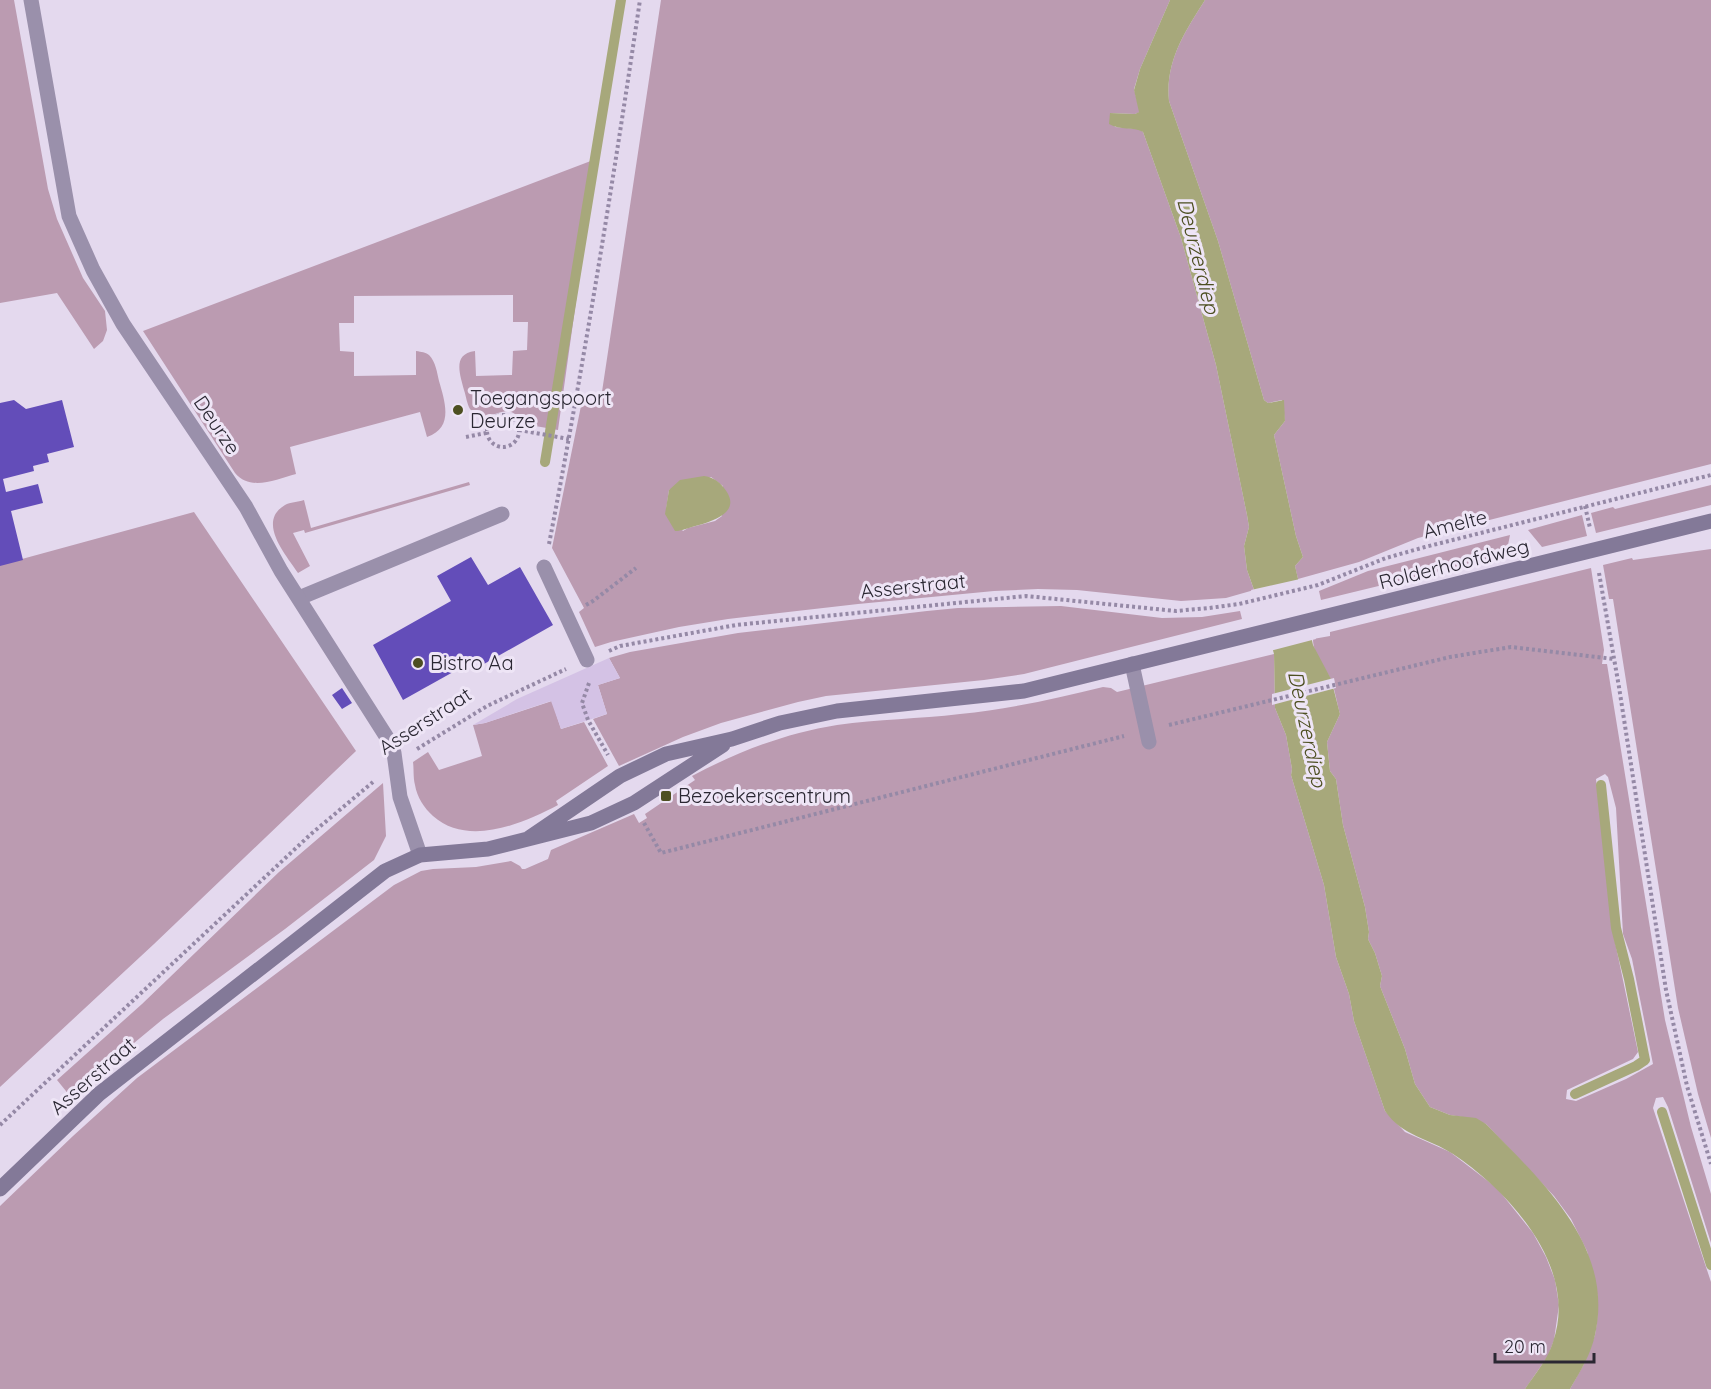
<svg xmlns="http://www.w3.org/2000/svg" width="1711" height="1389" font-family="Quicksand,sans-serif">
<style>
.green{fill:#bb9bb1;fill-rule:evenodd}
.plaza{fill:#d4c2e5}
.water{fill:#a7a87b}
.pier{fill:#e4d9ee}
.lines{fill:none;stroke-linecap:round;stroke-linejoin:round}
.stream{stroke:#a7a87b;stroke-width:10}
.building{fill:#634db9}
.path{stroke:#9589a6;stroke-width:4;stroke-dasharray:3 3;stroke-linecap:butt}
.service{stroke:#9a90ab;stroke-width:15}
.minor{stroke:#9a90ab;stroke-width:15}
.secondary{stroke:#837998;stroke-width:15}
.poi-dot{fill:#4d4f21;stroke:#eee5f6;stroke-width:2}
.labels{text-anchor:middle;stroke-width:6;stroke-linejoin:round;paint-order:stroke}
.poi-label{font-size:20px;fill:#2a2732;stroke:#eee5f6;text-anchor:start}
.street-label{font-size:20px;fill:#2a2732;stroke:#eee5f6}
.water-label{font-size:21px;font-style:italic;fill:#4d4f21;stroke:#eee5f6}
</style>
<rect width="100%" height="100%" fill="#e4d9ee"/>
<path class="green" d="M0,0H14L48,189L57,219L83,278L105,311L107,330L103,341L94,349L57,293L0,303Z
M661,0H1170L1140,69L1134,89L1140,112L1135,114L1110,113L1115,127L1139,129L1143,132L1181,238L1216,365L1247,515L1249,527L1244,546L1247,570L1254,590L1226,598L1181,601L1077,590L1038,589L994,591L858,604L728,619L679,627L611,642L595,647L579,612L584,608L552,548L582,401L600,405ZM711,477L723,486L722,516L715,521L688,528L683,531L666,510L669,490Z
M1205,0H1711V464L1418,538L1359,562L1298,579L1295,566L1303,557L1296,536L1274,435L1285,421L1282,400L1268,403L1264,400L1218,241L1169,101C1165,61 1185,32 1205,0Z
M596,159L558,430L524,424C510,402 501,415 482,417C478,415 473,413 470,409C467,404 466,396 464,390C460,374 452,354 475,351L476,376L512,375L513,351L527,350L528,322H513V295L354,296V323H339L340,351L354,352V376L416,375V351C422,352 425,352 429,355C436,362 437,373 439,381C445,402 454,428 427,437L420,412L290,447L296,474C276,479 251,492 235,473L143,331Z
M469,482L470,485L305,533L304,530L293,533L310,566L298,573C287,556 256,522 285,505C290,502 298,502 304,500L311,528Z
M1711,485V505L1596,533L1591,513L1613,507L1615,509Z
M194,512L356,751L154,944L0,1087V565Z
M1582,515L1587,536L1542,547L1528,530Z
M1510,535L1506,555L1321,600L1319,591L1368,571Z
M1711,549V1138L1698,1094L1678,1008L1613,599H1609L1603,565L1632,558L1633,560Z
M1591,568L1604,650L1602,664H1607L1665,1020L1691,1127L1711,1194V1243L1668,1107L1663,1097L1656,1098L1653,1108L1711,1282V1389H1570L1584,1364L1595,1335L1597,1322L1598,1298L1587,1251L1571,1219L1554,1196L1486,1124L1468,1118L1450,1115L1430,1107L1415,1084L1405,1049L1380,986L1382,976L1375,953L1368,939L1369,932L1365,907L1343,825L1336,779L1330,771L1327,742L1340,714C1337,703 1335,690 1331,680C1325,666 1313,655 1313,639L1330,636V632ZM1605,774L1608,777L1616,808L1623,934L1632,959L1653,1064L1626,1079L1576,1101L1566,1099L1567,1090L1633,1059L1638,1052L1614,937L1596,779Z
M1061,606L1162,618L1202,617L1240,611L1242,619L1024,674L984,680L826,696L798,702L721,723L683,737L619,766L593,719L607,714L598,685L620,678L609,658L630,652L738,633L927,611L958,608Z
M1274,654L1275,708L1286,735L1292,769L1291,775L1324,885L1336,957L1349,994L1354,1021L1385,1111L1405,1132L1450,1152L1497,1188L1533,1233L1546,1257L1555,1280L1559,1305L1554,1340L1548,1356L1525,1389H0V1206L73,1136L137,1078L394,885L421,871L433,869L476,867L511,861L520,866L522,869H525L548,859L551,850L634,814L639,823L647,818L645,814L648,812L695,780L692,776C737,752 786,733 837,725C878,719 919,719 960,714C1008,709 1055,699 1103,687L1111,688L1117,692Z
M552,701L561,729L584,722L608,766L556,801L558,805C522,824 468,847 433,816C424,808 417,797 415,785C413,777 414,769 413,762L428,752L439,770L482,756L473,725L485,723Z
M383,783L386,836L374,860L285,929L163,1019L70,1096L57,1080L142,1004L279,872Z"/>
<path class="plaza" d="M609,658L620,678L598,685L607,714L561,729L551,701L485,723L473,725L517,699Z"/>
<path class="water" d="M1170,0H1205C1185,32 1165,61 1169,101L1218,241L1264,400L1268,403L1284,400L1285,421L1274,435L1296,536L1303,557L1295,566L1296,570L1313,645L1331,679L1340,714L1327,742L1330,771L1336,779L1343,825L1365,907L1369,932L1368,939L1375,953L1382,976L1380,986L1405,1049L1415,1084L1430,1107L1450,1115L1476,1118L1486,1124C1541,1181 1615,1246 1595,1335C1591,1354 1580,1372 1570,1389H1525C1535,1374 1548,1359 1553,1342C1579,1268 1510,1192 1453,1154C1429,1138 1403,1137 1385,1111L1354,1021L1349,994L1336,957L1324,885L1291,775L1292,769L1286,735L1275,708L1274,654L1264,618L1247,570L1244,546L1249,527L1247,515L1216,365L1181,238L1143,132C1133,126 1120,131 1109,124L1110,113L1135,114L1139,112L1134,90L1140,69Z
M704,476C712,477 719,481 724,488C746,515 705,523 689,528C684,529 681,531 675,531L665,514L669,490L680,480Z"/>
<path class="pier" d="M1300,579L1316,639L1270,651L1251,590Z
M1334,678L1336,688L1272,705V694Z"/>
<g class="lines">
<path class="stream" d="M545,462L621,0
M1575,1094L1636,1066L1645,1060L1629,979L1616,928L1601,785
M1662,1112L1711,1265"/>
</g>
<path class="building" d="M14,400L26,409L62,400L74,447L47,454L49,462L33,466L34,471L3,479L6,492L38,484L43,503L11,511L23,560L0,566V403Z
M471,557L488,585L520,567L553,625L484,664L480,657L403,700L373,645L451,601L437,576Z
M342,688L352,703L342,709L332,695Z"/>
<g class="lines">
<path class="path" d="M487 431a16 16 0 1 1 32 0a16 16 0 1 1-32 0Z
M519,430L569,439
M466,437L486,433
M1585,506L1590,528
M549,544C584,363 613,182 640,0
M1599,573L1619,687L1666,990L1687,1086L1711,1164
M586,605L593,601L636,568
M609,651L620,646L736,625L1026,596L1176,611L1209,608L1239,604L1318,585L1386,558L1425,547L1711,475
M589,683L582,703L588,720L608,755
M1169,725L1450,657L1511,647L1614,659
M417,749L487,706L566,669
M644,823L661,853L1124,736
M0,1125L311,834L373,782"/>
<path class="service" d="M544,567L587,660
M299,598L502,514
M1132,664L1149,742"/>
<path class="minor" d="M31,0L69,216L93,270L123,324L246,507L281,571L386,736L394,753L400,797L420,855"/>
<path class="secondary" d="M529,838L620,776L666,754L732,739L780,723L837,711L1024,691L1711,521
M0,1189L99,1094L385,871L420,855L488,849L591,823L634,803L723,745"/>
</g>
<g class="poi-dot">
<circle cx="458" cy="410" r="6"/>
<circle cx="418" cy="663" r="6"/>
<rect x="660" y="790" width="12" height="12" rx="3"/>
</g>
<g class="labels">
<g class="poi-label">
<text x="470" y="405">Toegangspoort<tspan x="470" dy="23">Deurze</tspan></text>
<text x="430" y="670">Bistro Aa</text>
<text x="678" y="803">Bezoekerscentrum</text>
</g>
<g class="street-label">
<text transform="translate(217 425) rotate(56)" y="7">Deurze</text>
<text transform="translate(1455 524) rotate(-14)" y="7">Amelte</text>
<text transform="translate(1454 564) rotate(-14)" y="7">Rolderhoofdweg</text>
<text transform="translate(913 586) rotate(-6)" y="7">Asserstraat</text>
<text transform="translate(425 721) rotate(-33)" y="7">Asserstraat</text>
<text transform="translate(93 1076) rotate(-41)" y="7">Asserstraat</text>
</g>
<g class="water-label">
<text transform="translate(1198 256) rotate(76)" y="7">Deurzerdiep</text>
<text transform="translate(1307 729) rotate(78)" y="7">Deurzerdiep</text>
</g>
</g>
<path d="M1495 1353v9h99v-9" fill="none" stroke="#2a2732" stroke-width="3"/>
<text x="1504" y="1353" font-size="18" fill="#2a2732" stroke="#eee5f6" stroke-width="4.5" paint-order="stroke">20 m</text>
</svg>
